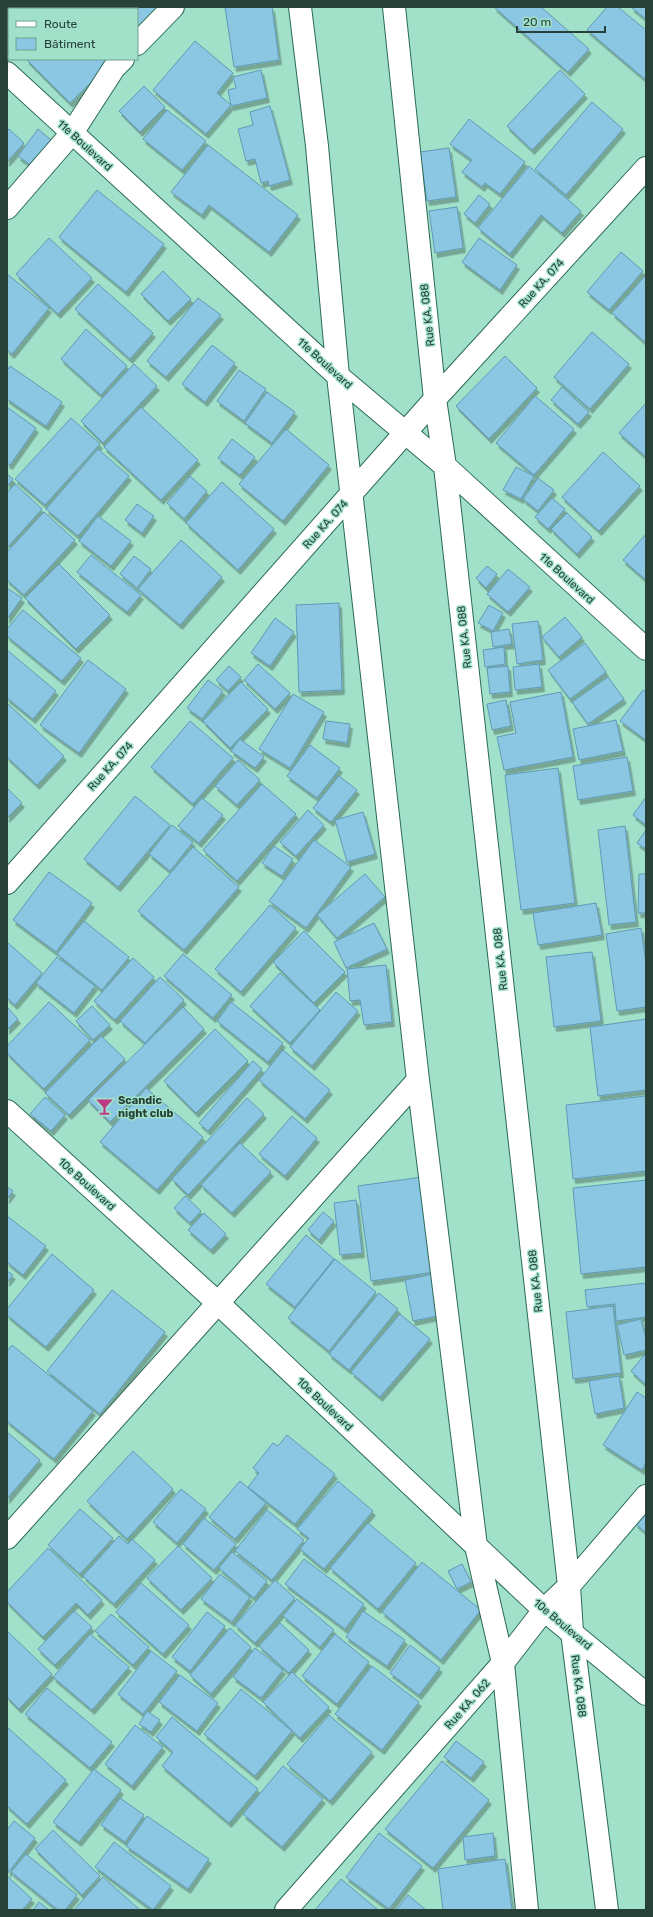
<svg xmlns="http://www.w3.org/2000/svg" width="653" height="1917" font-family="Rubik,sans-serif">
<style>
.building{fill:#8bc6e3;stroke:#6099b5;filter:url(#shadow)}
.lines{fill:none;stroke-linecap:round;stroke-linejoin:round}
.street-casing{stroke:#2b6a56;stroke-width:24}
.secondary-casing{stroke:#2b6a56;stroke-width:24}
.street{stroke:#fff;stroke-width:22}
.secondary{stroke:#fff;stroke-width:22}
.labels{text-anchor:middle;stroke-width:3;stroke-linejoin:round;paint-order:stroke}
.street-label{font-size:11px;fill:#274138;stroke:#a1e1ca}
.poi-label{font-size:11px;font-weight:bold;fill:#274138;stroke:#a1e1ca;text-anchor:start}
</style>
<defs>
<filter id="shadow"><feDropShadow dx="2.5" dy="4.5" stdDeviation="0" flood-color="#0004"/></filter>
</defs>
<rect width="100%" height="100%" fill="#a1e1ca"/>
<path class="building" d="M7,7H42L44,9H9V41L7,39Z
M77,7H89L91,9H75Z
M113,7H157L139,29L137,28V9H115Z
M225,7H272L279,60L234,67Z
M494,7H541L589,49L568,72Z
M607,7H618L646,30V80L587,30Z
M631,7H646V19Z
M195,41L233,73L217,93L231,105L206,134L153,90Z
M26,59H115L70,103Z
M261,70L267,98L231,106L228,90L236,88L233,77Z
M560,70L585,94L532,150L507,126Z
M144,86L165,107L140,132L119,111Z
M592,102L623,129L566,195L535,169Z
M270,106L290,180L269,186L268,181L261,183L255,159L246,161L238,129L253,125L250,112Z
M167,110L206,141L182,170L143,139Z
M469,119L525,162L500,194L485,183L482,187L462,172L472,160L450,144Z
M9,129L24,143L7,162V131Z
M38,129L51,140L32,166L18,156Z
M208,145L298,215L269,252L209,205L202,215L171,192Z
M449,148L456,197L427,201L420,152Z
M529,166L581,211L562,233L541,215L510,254L478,228Z
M97,190L164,244L126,292L59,237Z
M479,195L490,204L475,223L464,214Z
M457,207L463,248L435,253L429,211Z
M49,238L92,278L58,314L16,274Z
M479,238L517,265L500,290L462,262Z
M621,252L643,271L609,310L587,292Z
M163,271L191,299L168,321L141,294Z
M7,274L49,308L12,354L7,350Z
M646,275V343L612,313Z
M98,284L153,333L130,359L75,309Z
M198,298L221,315L166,377L147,361Z
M86,329L127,366L101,395L61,359Z
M592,332L629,364L590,409L554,377Z
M212,345L235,363L205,402L182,384Z
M505,356L537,388L489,439L456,406Z
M134,364L157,386L103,443L81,421Z
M10,366L62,402L46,426L7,399V371Z
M239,370L266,389L244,421L217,401Z
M562,387L589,412L578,424L551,400Z
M267,392L295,412L272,443L245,423Z
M535,396L574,429L534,475L496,443Z
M646,403V457L619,433Z
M7,407L36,428L10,465L7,463Z
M141,407L198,460L161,500L104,447Z
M71,418L100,444L45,505L15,479Z
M286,429L329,465L283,521L239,484Z
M232,439L255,457L240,475L218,458Z
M98,449L129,476L78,536L46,509Z
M603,452L640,486L599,531L562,497Z
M516,467L534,476L521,499L503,490Z
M7,474L13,479L7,487Z
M190,476L207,491L184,519L167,503Z
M538,478L554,490L538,511L523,499Z
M222,482L274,529L238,570L186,523Z
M15,484L42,509L7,548V493Z
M552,498L565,509L548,529L535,517Z
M137,504L154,516L142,533L125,520Z
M44,512L75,540L24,595L7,580V552Z
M567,513L592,537L577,554L551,529Z
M98,516L131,541L111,566L79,541Z
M646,534V580L623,560Z
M181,540L222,577L180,625L138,589Z
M91,555L141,595L127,612L77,572Z
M134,556L151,569L137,588L120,574Z
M59,564L110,615L76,649L25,598Z
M487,566L497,574L486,588L476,578Z
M508,569L530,587L508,612L487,594Z
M7,588L22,598L7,619Z
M339,603L342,690L299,692L296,605Z
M489,605L503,613L493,631L478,623Z
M23,610L81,658L62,681L7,636V629Z
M565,617L582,637L559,657L542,637Z
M275,618L294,632L270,666L251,653Z
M538,621L543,660L517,664L512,624Z
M509,629L512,644L493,647L491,632Z
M585,643L606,672L570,699L548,670Z
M504,647L505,664L485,667L483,650Z
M7,650L56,691L33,719L7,698Z
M88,660L126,689L79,753L40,725Z
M258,664L290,693L275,709L244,680Z
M539,664L542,687L515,690L513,667Z
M229,666L241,677L228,691L216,680Z
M508,666L510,692L490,694L487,668Z
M608,677L624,699L588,724L572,702Z
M208,680L223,691L202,719L187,708Z
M241,682L268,709L230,748L203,721Z
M643,690L646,692V740L620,721Z
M561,692L573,757L504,770L497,737L516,733L510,702Z
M293,694L324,712L290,768L259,749Z
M506,700L511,726L492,730L487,704Z
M7,703L64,756L37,785L7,757Z
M616,720L623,751L579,760L573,729Z
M190,721L233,758L193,804L151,767Z
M326,721L350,724L347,743L323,739Z
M240,739L264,757L255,768L231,751Z
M310,745L340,768L317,798L287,776Z
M627,757L633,791L578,800L573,766Z
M238,760L260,780L237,805L215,786Z
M558,768L575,903L521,910L505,775Z
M339,776L357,790L331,822L313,808Z
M262,784L296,814L237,881L203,850Z
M7,788L22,803L7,818Z
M135,796L170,825L118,887L84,859Z
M646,797V825L633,815Z
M202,798L223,815L199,843L178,826Z
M308,810L324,825L296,856L280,842Z
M363,812L375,854L347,862L335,820Z
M172,825L193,842L170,871L149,854Z
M625,826L636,922L609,925L598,830Z
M646,830V849L637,843Z
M314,840L351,867L306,928L269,901Z
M274,846L293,859L282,876L262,863Z
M193,847L239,887L184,950L138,911Z
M49,872L92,903L56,952L13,920Z
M365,874L385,897L337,938L317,915Z
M639,874H646V913H638Z
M596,903L602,935L538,945L533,913Z
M270,905L296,928L241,992L215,969Z
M84,921L129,957L102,990L57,954Z
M374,923L387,949L346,968L334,942Z
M641,928L646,963V1007L617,1011L606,934Z
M304,931L345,972L314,1003L273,962Z
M7,942L42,973L15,1005L7,998Z
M592,952L601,1021L554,1027L546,957Z
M183,954L232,995L213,1018L164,976Z
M57,957L95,986L74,1013L36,983Z
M133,958L154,977L115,1020L94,1001Z
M386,965L392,1022L364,1025L360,1000L350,1001L347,969Z
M280,973L320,1010L290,1043L250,1006Z
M160,977L184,1000L145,1043L120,1021Z
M336,992L358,1011L312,1066L290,1047Z
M49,1002L90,1040L44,1089L7,1053V1046Z
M231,1002L283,1043L268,1062L217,1021Z
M92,1006L110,1025L93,1040L76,1021Z
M7,1007L18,1019L7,1030Z
M183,1007L204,1029L110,1122L88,1100Z
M646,1019V1090L598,1096L590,1027Z
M215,1029L248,1061L196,1113L164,1081Z
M101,1036L125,1059L69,1115L45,1093Z
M283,1050L330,1090L305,1119L259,1080Z
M253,1061L262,1069L208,1131L199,1123Z
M146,1088L203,1137L157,1190L100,1142Z
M646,1096V1171L573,1179L566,1105Z
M45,1097L65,1115L51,1131L30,1114Z
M247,1098L264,1114L188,1195L172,1179Z
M292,1116L317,1138L285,1176L259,1154Z
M240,1143L271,1172L232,1213L201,1185Z
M422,1177L435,1272L371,1281L358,1186Z
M646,1180V1267L581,1274L573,1188Z
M7,1187L13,1191L7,1199Z
M185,1196L201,1211L190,1223L174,1208Z
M356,1200L362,1253L340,1255L334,1203Z
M323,1212L334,1221L319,1240L308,1230Z
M204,1213L226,1234L211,1250L188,1230Z
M7,1216L46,1246L23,1275L7,1262Z
M306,1235L334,1259L295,1307L266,1284Z
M52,1254L94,1290L46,1347L7,1315V1309Z
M335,1259L376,1292L329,1351L288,1318Z
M7,1271L13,1275L7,1282Z
M433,1274L442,1315L413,1321L405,1280Z
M646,1283V1317L616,1321L615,1304L587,1307L585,1290Z
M112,1290L165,1332L100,1414L47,1371Z
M379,1293L398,1309L349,1370L329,1354Z
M613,1306L621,1373L573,1379L566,1312Z
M400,1314L430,1339L380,1397L351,1372Z
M641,1319L646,1339V1350L624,1355L617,1325Z
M12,1345L93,1411L54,1459L7,1421V1351Z
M646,1353V1385L631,1371Z
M619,1376L624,1408L595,1414L589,1381Z
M637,1392L646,1398V1462L642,1470L603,1445Z
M7,1432L40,1460L7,1499Z
M287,1435L335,1474L295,1524L248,1487L259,1473L253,1468L273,1443L278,1446Z
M133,1451L173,1489L127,1539L87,1501Z
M240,1481L266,1503L235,1539L209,1517Z
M338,1481L373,1511L324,1569L300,1549L309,1538L297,1529Z
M181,1489L206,1509L177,1543L153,1522Z
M80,1509L113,1538L80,1574L48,1545Z
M267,1510L304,1540L272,1580L235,1551Z
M646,1510V1533L635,1523Z
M204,1518L236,1544L214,1570L183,1544Z
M368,1523L416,1563L378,1609L330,1568Z
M119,1536L128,1544L132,1539L155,1560L114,1604L83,1576Z
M178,1546L212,1578L181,1610L147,1578Z
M48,1548L102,1600L88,1615L76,1603L43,1637L7,1602V1592Z
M232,1552L267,1581L254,1598L219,1568Z
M304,1559L364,1604L345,1629L285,1584Z
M422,1562L481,1610L441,1660L382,1612Z
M462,1564L471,1582L457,1589L448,1571Z
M220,1574L250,1597L232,1622L201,1599Z
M275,1580L295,1598L255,1643L235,1625Z
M141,1583L189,1625L163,1654L116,1612Z
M297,1599L334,1630L320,1647L283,1616Z
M74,1611L92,1627L55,1665L38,1649Z
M363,1611L405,1640L387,1666L346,1637Z
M207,1612L225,1626L190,1671L172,1657Z
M111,1614L149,1647L133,1665L95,1631Z
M280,1623L309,1650L289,1673L259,1646Z
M230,1628L251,1647L211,1694L190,1675Z
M7,1631L52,1674L19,1709L7,1697Z
M90,1634L129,1667L92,1710L53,1677Z
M335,1634L369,1662L337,1704L302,1676Z
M410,1645L440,1668L419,1695L390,1673Z
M255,1648L283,1670L261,1698L233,1677Z
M151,1651L177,1671L143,1714L118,1694Z
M372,1666L419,1702L382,1750L335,1714Z
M292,1672L329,1707L300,1738L263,1702Z
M180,1675L218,1703L197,1731L159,1702Z
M47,1688L112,1742L90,1768L25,1714Z
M241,1689L292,1731L255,1776L204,1734Z
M147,1711L160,1720L151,1732L139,1724Z
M329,1715L372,1752L330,1801L287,1764Z
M172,1717L258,1789L229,1823L162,1766L173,1752L156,1737Z
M135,1725L163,1747L132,1786L105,1764Z
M7,1727L66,1780L27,1824L7,1806Z
M456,1741L484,1762L471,1778L444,1757Z
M442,1761L489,1800L433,1868L385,1829Z
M283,1766L323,1799L282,1847L243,1814Z
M94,1769L121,1790L79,1842L53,1822Z
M120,1798L144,1815L125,1842L101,1825Z
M147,1816L209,1859L188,1889L126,1846Z
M14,1821L35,1838L8,1873L7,1830Z
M53,1830L100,1876L82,1895L35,1849Z
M379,1833L422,1866L389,1909L346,1877Z
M493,1833L495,1856L465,1860L463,1837Z
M114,1842L171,1886L153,1910L95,1867Z
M26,1854L77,1895L65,1910H58L11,1872Z
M505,1859L512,1910H443L438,1869Z
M7,1876L32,1899L22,1910H7Z
M103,1877L140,1910H74Z
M341,1879L378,1910H315Z
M408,1895L426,1910H396Z
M39,1902L49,1910H33Z"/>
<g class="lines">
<defs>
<path id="street" d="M300,7L317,146L338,376L418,1080L476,1546L503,1663L527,1910
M394,7L435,399L445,466L569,1586L572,1632L607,1910
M137,44L173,7
M7,73L338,376L445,466L646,649
M7,208L72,133L114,68L123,59
M7,883L435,399L646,168
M7,1538L418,1080
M286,1910L503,1663L544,1610L569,1586L646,1496"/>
<path id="secondary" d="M7,1111L218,1303L544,1610L646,1694"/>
</defs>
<use href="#street" class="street-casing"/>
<use href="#secondary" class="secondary-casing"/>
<use href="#street" class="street"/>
<use href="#secondary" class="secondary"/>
</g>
<defs>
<symbol id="bar-bare" viewBox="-9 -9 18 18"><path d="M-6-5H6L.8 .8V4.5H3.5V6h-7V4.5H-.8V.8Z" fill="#bc3b84" stroke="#a1e1ca" stroke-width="2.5" paint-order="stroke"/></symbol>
</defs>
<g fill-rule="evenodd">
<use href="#bar-bare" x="92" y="1094" width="25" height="25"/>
</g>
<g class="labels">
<g class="street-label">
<text transform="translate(85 145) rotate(42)" y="4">11e Boulevard</text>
<text transform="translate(541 283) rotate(-48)" y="4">Rue KA. 074</text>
<text transform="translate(427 315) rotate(-96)" y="4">Rue KA. 088</text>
<text transform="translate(325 363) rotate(42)" y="4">11e Boulevard</text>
<text transform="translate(325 524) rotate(-48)" y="4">Rue KA. 074</text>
<text transform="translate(567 578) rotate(42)" y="4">11e Boulevard</text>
<text transform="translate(464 637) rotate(-96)" y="4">Rue KA. 088</text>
<text transform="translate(110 766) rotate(-48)" y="4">Rue KA. 074</text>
<text transform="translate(500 959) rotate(-96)" y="4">Rue KA. 088</text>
<text transform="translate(87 1184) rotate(42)" y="4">10e Boulevard</text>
<text transform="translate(535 1281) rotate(-96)" y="4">Rue KA. 088</text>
<text transform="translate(325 1404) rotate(43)" y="4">10e Boulevard</text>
<text transform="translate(563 1624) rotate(40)" y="4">10e Boulevard</text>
<text transform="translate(579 1686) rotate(83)" y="4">Rue KA. 088</text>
<text transform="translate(467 1704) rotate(-49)" y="4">Rue KA. 062</text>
</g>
<g class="poi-label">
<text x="118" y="1104">Scandic<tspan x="118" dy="13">night club</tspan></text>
</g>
</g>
<rect width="653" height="1917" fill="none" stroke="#274138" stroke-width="16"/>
<rect x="8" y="8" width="130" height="52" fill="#a1e1ca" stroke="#70a190"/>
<rect x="16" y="21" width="20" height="6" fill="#ffffff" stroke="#70a190"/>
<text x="44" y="28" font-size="12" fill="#274138">Route</text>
<rect x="16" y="38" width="20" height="12" fill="#8bc6e3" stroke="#70a190"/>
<text x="44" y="48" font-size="12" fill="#274138">Bâtiment</text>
<path d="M517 26v6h88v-6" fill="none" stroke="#274138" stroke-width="2"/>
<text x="523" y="26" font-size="12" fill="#274138" stroke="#a1e1ca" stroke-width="3" paint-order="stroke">20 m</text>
</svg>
